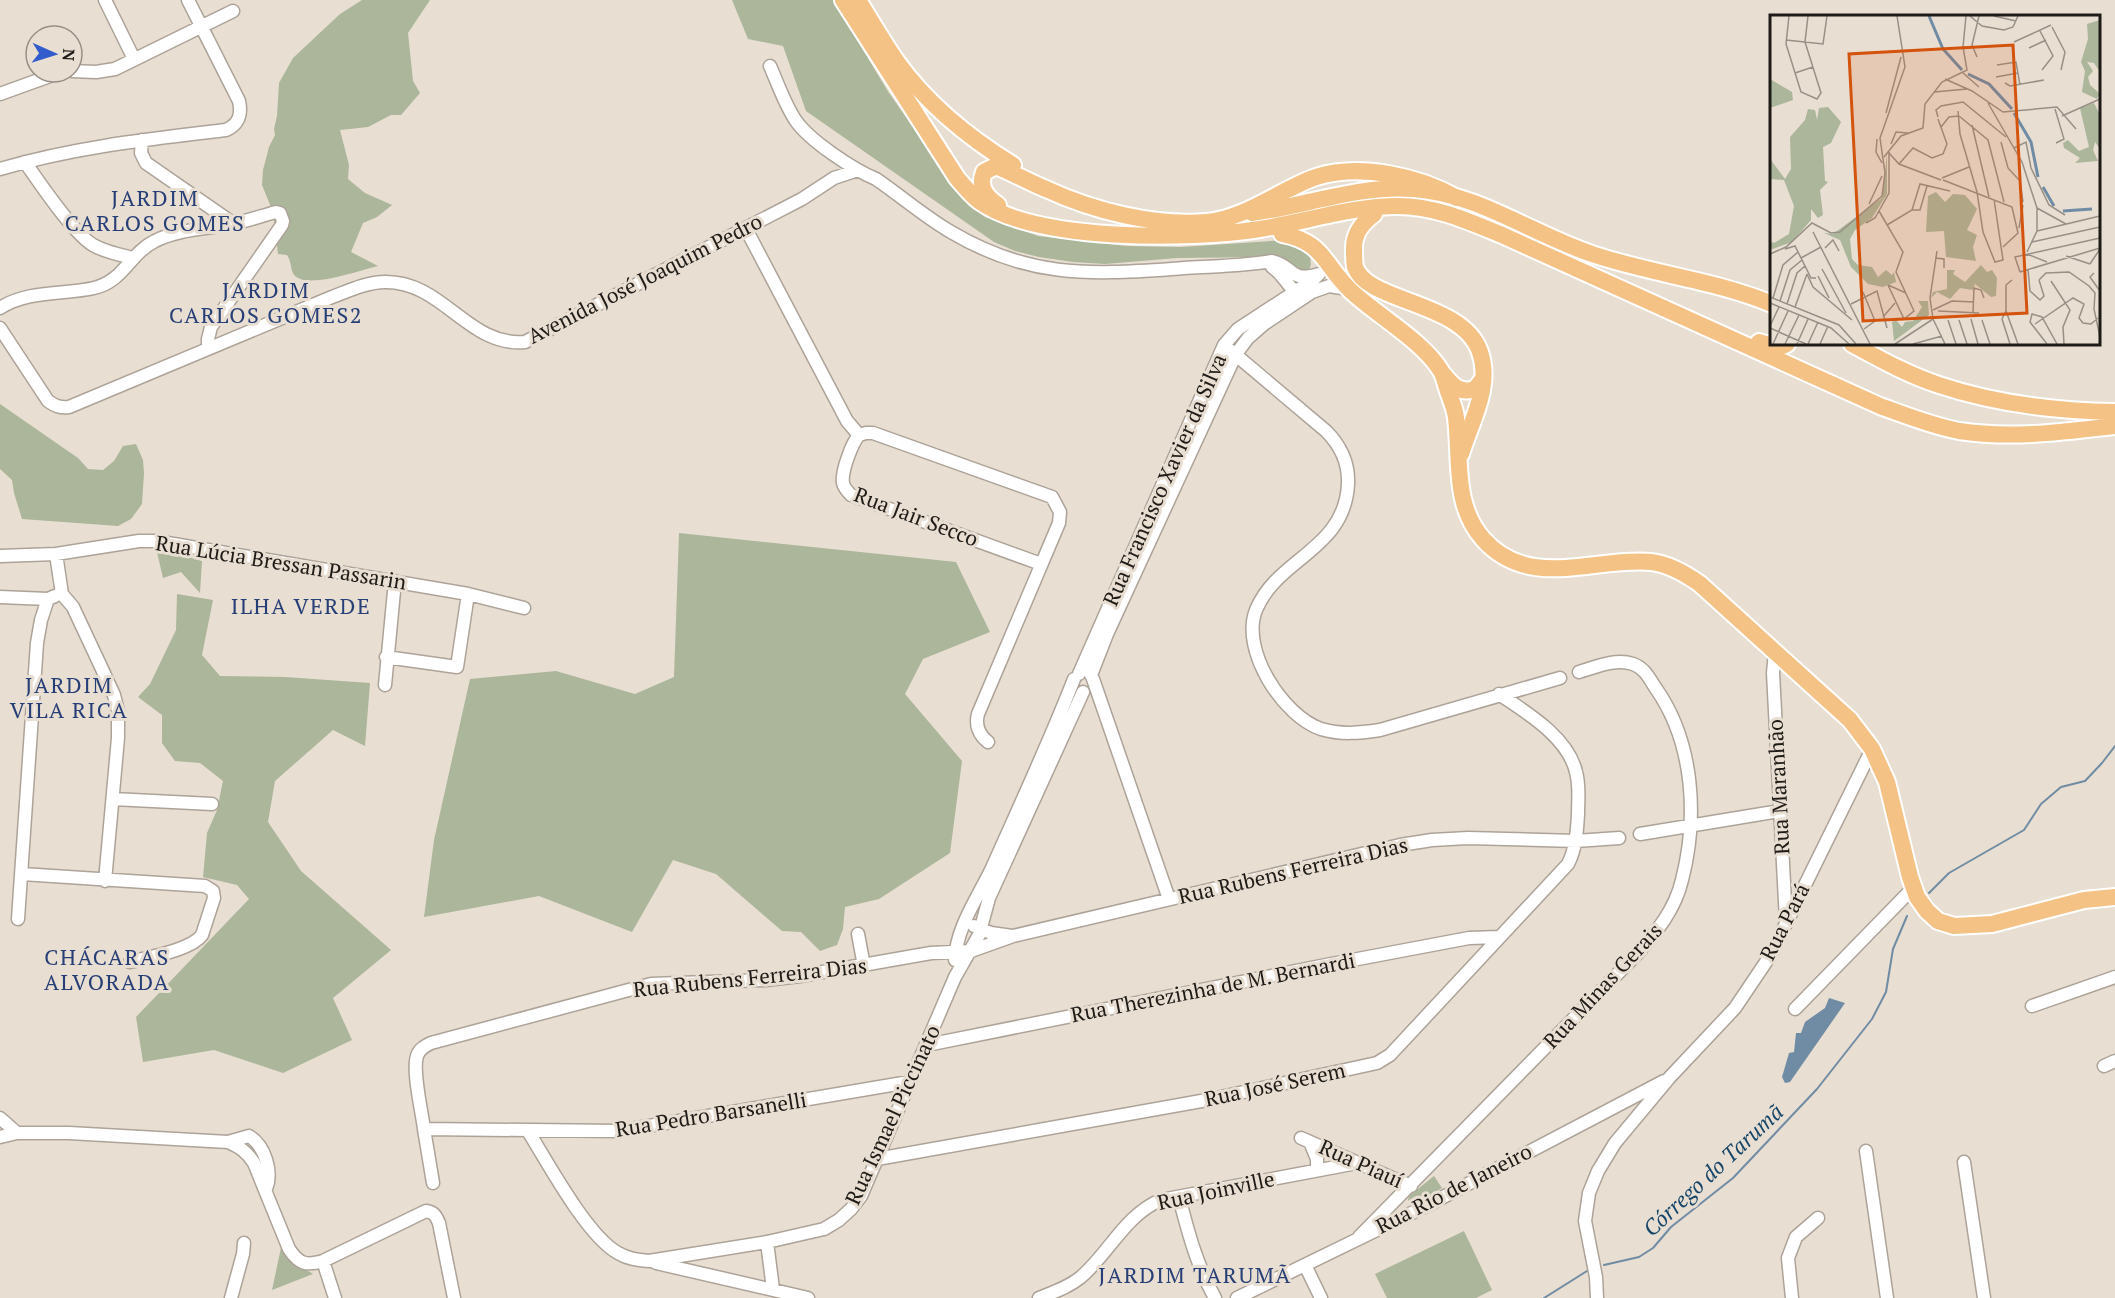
<svg xmlns="http://www.w3.org/2000/svg" width="2115" height="1298" font-family="'PT Serif',serif">
<style>
.green{fill:#abb69a}
.water{fill:#708ca4}
.lines{fill:none;stroke-linecap:round;stroke-linejoin:round}
.stream{stroke:#708ca4;stroke-width:2}
.minor-casing{stroke:#ada398;stroke-width:15}
.major-casing{stroke:#fff;stroke-width:20}
.minor{stroke:#fff;stroke-width:12}
.major{stroke:#f5c286;stroke-width:16}
.labels{text-anchor:middle;stroke-width:6;stroke-linejoin:round;paint-order:stroke}
.street-label{font-size:21px;fill:#1f1b17;stroke:#e8ded2}
.neighbourhood-label{font-size:22px;letter-spacing:1.5px;fill:#273f77;stroke:#e8ded2}
.water-label{font-size:22px;font-style:italic;fill:#174669;stroke:#e8ded2}
.inset-river{fill:none;stroke:#708ca4;stroke-width:3}
.inset-road{fill:none;stroke:#989087;stroke-width:1.5}
.view{fill:#d4530d;fill-opacity:0.15;stroke:#d4530d;stroke-width:3}
.inset-edge{fill:none;stroke:#1f1b17;stroke-width:3}
</style>
<rect width="100%" height="100%" fill="#e8ded2"/>
<path class="green" d="M362,0H430L408,33L413,81L420,93L401,115H391L368,127L340,130L349,165L348,179L365,193L392,205L377,217L363,223L351,252L378,266C360,270 309,289 295,276C290,271 292,262 287,255L278,254L273,212L262,185L263,170L269,147L275,135L274,129L277,116L279,83L293,58L340,14Z
M732,0H833L889,93L964,198L985,217L1038,236L1127,246L1181,247L1287,240L1303,249L1310,256L1311,265L1309,269L1302,272L1268,257L1177,258L1105,264L1073,262L1039,257L1015,251L994,242L806,111L783,46L748,39Z
M0,404L78,458L88,469L103,470L114,461L123,446L136,444L143,460L144,473L142,504L131,519L118,526L22,519L14,493L12,480L0,469Z
M679,533L956,562L990,632L923,659L905,694L962,761L950,853L879,899L845,907L843,929L837,945L820,951L801,932L782,931L716,874L673,860L632,932L539,896L424,917L434,840L470,679L556,671L635,694L674,677Z
M156,548L202,561L200,593L181,572L163,578Z
M177,594L213,600L202,655L220,676L285,677L370,683L365,746L333,730L275,781L268,822L301,871L391,950L333,998L352,1040L283,1073L214,1050L143,1062L136,1017L249,899L237,885L203,877L207,833L217,810L223,781L200,763L175,761L162,743V715L138,697L150,684L176,630Z
M1434,1176L1442,1188L1412,1206L1408,1200L1409,1196Z
M1464,1231L1492,1290L1476,1298H1387L1375,1274Z
M282,1243L295,1263L313,1274L272,1290Z"/>
<path class="water" d="M1829,998L1845,1003L1790,1082L1785,1083L1782,1077L1789,1053L1794,1052L1796,1033H1801L1805,1022L1825,1008Z"/>
<g class="lines">
<path class="stream" d="M1929,893L1949,873L2024,830L2041,804L2061,787L2085,781L2102,763L2115,746
M1604,1265L1639,1257L1653,1248L1671,1227L1733,1178L1817,1089L1872,1019L1886,992L1893,949L1907,916
M1544,1298L1587,1271"/>
<defs>
<path id="minor" d="M105,0L134,59
M770,66C778,84 785,105 796,121C810,141 854,170 876,179C901,196 925,217 951,232C1027,277 1086,275 1172,269C1205,266 1239,267 1272,261C1295,266 1288,283 1319,274
M72,71L96,72L115,69L233,11
M0,94L61,72
M142,140L141,153L146,163L234,224
M25,162C39,182 73,233 93,245C105,252 120,255 133,258
M0,169C74,147 150,139 226,130C239,124 242,115 239,101L188,0
M746,229L847,421L859,435
M1272,267C1286,276 1286,288 1302,295
M0,308C28,290 63,295 94,288C124,281 130,253 155,241C178,229 207,229 232,224C247,221 261,216 276,212L280,213L283,221L282,225L211,327L208,339V349
M0,328L48,401C55,406 60,408 69,407L332,297C348,291 367,282 385,282C443,281 468,347 525,342L802,199L834,178L858,170
M1224,345L1326,431C1341,446 1349,463 1348,484C1345,550 1277,558 1256,610C1240,650 1283,716 1321,729C1341,735 1360,733 1380,730L1560,678
M859,435L866,433H873L1052,497L1060,512L1059,523L978,714C975,725 979,735 988,742
M859,435C852,443 841,472 843,483C844,488 848,492 851,495L1041,564
M56,554L62,594L73,607L102,669L114,695L118,711V738L105,881
M0,556L56,554L139,541H156L468,594L524,608
M0,597L48,599L55,596
M1775,652L1773,673L1786,921
M386,657L457,667L468,594
M1079,674L1224,345L1238,329L1313,280L1318,275
M1091,675L1107,634L1236,354L1248,338L1264,324L1312,292L1329,286L1348,289
M1093,679L1169,899
M385,685L395,581
M113,799L212,804
M1640,834L1780,811
M22,874L205,886L213,891L214,898L202,935C191,950 149,957 130,962
M18,919L37,643L41,620L48,599
M974,926L991,933L1012,936
M858,934L864,966
M955,960C956,928 978,897 992,868C1020,805 1049,743 1074,679
M2032,1006L2115,977
M1795,1009L1913,888
M927,1045L1326,965L1469,938L1500,937
M2104,1066L2115,1061
M909,1082L619,1131L424,1129C422,1112 412,1071 417,1056C419,1049 425,1046 431,1043L651,984L766,980L800,976L931,953L971,951L1013,936L1400,845L1432,840L1468,838L1576,841L1619,838
M0,1118L17,1133
M424,1129L433,1183
M528,1131C548,1163 587,1236 618,1253C628,1259 638,1260 649,1261L767,1242L824,1229L839,1220L851,1209L861,1196L955,977L979,935L989,898L1083,692
M0,1137L17,1133H69L228,1142C240,1147 247,1152 254,1163L289,1249C299,1264 306,1266 323,1261L426,1211C434,1212 436,1216 439,1223L454,1298
M1301,1138L1411,1186
M228,1142L249,1136C265,1146 273,1172 266,1189
M1310,1142L1317,1159V1170
M1866,1151L1887,1298
M877,1159L1207,1100L1377,1063L1390,1055L1568,864C1576,848 1577,832 1578,814C1578,800 1580,786 1576,772C1568,737 1527,713 1499,694
M1964,1162L1984,1298
M1179,1197C1188,1232 1197,1266 1215,1298
M1359,1237L1637,954C1657,931 1675,910 1682,880C1698,818 1694,744 1657,690C1650,680 1645,668 1633,664C1615,658 1596,667 1579,672
M767,1242L773,1289
M323,1261L335,1298
M656,1263L808,1298
M1305,1265L1321,1298
M231,1298L243,1254L244,1243
M1039,1298C1054,1292 1069,1287 1081,1277C1109,1253 1126,1214 1161,1200L1357,1163
M1237,1298L1428,1205L1664,1081
M1597,1298L1596,1277L1585,1221L1589,1193L1598,1171L1615,1143L1670,1077L1735,1008L1770,956L1872,749
M1792,1298L1788,1258L1796,1237L1818,1218"/>
<path id="major" d="M843,0L957,178C964,186 971,195 979,201C1036,242 1191,240 1260,229C1305,222 1352,206 1398,206C1435,206 1468,221 1502,235L1880,406C1905,415 1932,426 1959,431C2011,439 2063,432 2115,426
M858,0C871,21 883,42 897,62C928,105 969,138 1013,165
M998,205C986,197 978,187 984,172L996,166C1013,173 1029,182 1046,189C1094,211 1153,226 1206,222C1234,220 1262,203 1287,190C1296,186 1306,180 1316,177C1360,163 1418,176 1457,198
M1252,213C1306,206 1357,185 1413,189C1477,193 1532,234 1592,254C1651,274 1714,280 1772,304
M1374,214C1362,223 1354,233 1354,248C1354,254 1354,262 1355,267C1367,303 1463,301 1480,352C1492,387 1471,421 1461,454
M1282,234C1324,242 1323,264 1350,290C1376,315 1422,340 1441,371C1444,376 1445,382 1447,388C1450,398 1455,408 1456,418C1461,460 1453,505 1483,539C1529,591 1594,557 1651,562C1669,564 1686,574 1700,584L1850,720L1872,749L1887,782L1910,877L1917,897L1927,911L1938,921L1954,926L1992,924L2084,900L2115,897
M1759,342L1778,348L1787,344
M1852,344C1880,359 1908,375 1939,385C1996,404 2055,411 2115,412
M1444,375C1453,386 1460,394 1475,389L1483,379"/>
</defs>
<use href="#minor" class="minor-casing"/>
<use href="#major" class="major-casing"/>
<use href="#minor" class="minor"/>
<use href="#major" class="major"/>
</g>
<g class="labels">
<g class="street-label">
<text transform="translate(645 279) rotate(-27)" y="7">Avenida José Joaquim Pedro</text>
<text transform="translate(1165 480) rotate(-66)" y="7">Rua Francisco Xavier da Silva</text>
<text transform="translate(916 517) rotate(21)" y="7">Rua Jair Secco</text>
<text transform="translate(281 563) rotate(9)" y="7">Rua Lúcia Bressan Passarin</text>
<text transform="translate(1779 787) rotate(-93)" y="7">Rua Maranhão</text>
<text transform="translate(1293 871) rotate(-13)" y="7">Rua Rubens Ferreira Dias</text>
<text transform="translate(1785 922) rotate(-63)" y="7">Rua Pará</text>
<text transform="translate(750 978) rotate(-6)" y="7">Rua Rubens Ferreira Dias</text>
<text transform="translate(1603 986) rotate(-47)" y="7">Rua Minas Gerais</text>
<text transform="translate(1213 988) rotate(-11)" y="7">Rua Therezinha de M. Bernardi</text>
<text transform="translate(1275 1085) rotate(-12)" y="7">Rua José Serem</text>
<text transform="translate(711 1115) rotate(-9)" y="7">Rua Pedro Barsanelli</text>
<text transform="translate(893 1115) rotate(-65)" y="7">Rua Ismael Piccinato</text>
<text transform="translate(1361 1164) rotate(24)" y="7">Rua Piauí</text>
<text transform="translate(1454 1189) rotate(-27)" y="7">Rua Rio de Janeiro</text>
<text transform="translate(1216 1191) rotate(-12)" y="7">Rua Joinville</text>
</g>
<g class="neighbourhood-label">
<text x="155" y="206">JARDIM<tspan x="155" dy="25">CARLOS GOMES</tspan></text>
<text x="266" y="298">JARDIM<tspan x="266" dy="25">CARLOS GOMES2</tspan></text>
<text x="301" y="614">ILHA VERDE</text>
<text x="69" y="693">JARDIM<tspan x="69" dy="25">VILA RICA</tspan></text>
<text x="107" y="965">CHÁCARAS<tspan x="107" dy="25">ALVORADA</tspan></text>
<text x="1195" y="1283">JARDIM TARUMÃ</text>
</g>
<g class="water-label">
<text transform="translate(1713 1170) rotate(-43)" y="8">Córrego do Tarumã</text>
</g>
</g>
<g transform="translate(1770 15)">
<rect width="330" height="330" fill="#e8ded2"/>
<path d="M330,5V57L324,48L317,47L323,56L318,62L320,70L330,79L327,84L312,77L315,56L311,47L318,24L317,9ZM0,64L22,77L23,85L0,93ZM324,88L330,100V134L325,127L323,135L328,146L305,148L310,143L294,133L293,128L298,125L309,136L319,132L310,93ZM58,92L71,107L61,128L53,132L55,166L58,167L50,175L53,200L48,203L41,194V205L22,227L0,235V226L4,228L19,219L24,191L14,165L0,164V144L15,164L21,154L20,122L35,105L38,94L45,95L47,105L49,93ZM117,139V179L102,203L85,215L80,224L82,244L88,250L102,252L108,262L116,255L122,260L124,257L126,267L113,272L98,269L81,252L70,225L54,218L63,219L112,183ZM166,177L175,187L183,179L195,180L207,194L197,215L207,220L203,232L206,246L176,242L174,216L156,217L158,181ZM211,250L217,257L222,255L227,263L226,281L221,282L205,269L203,275L190,273L180,284L167,277L161,283L163,277L177,274V255H185L183,259L195,267ZM148,286H158L159,300L124,326L122,307L126,305L132,312L135,307L143,306L152,292Z" fill="#abb69a"/>
<path class="inset-river" d="M159,1L173,34L192,55M198,59L219,69L242,94M244,98L261,127L268,162M273,172L284,191M293,196L322,194"/>
<path class="inset-road" d="M19,1L16,29L31,77L47,84L51,78L35,27L38,1M200,1L212,11L234,15L243,12L248,1M224,1L246,6M282,12L295,37L291,55M270,16L283,41L272,55M16,25L53,29L57,1M244,27L281,10M259,33L276,25M207,42L202,30L209,1M227,50L246,47L250,70M25,58L43,52M193,58L209,72M226,62L248,58M175,64L202,76L233,97L287,92L306,114M235,68L240,71L274,65M164,77L197,74M218,88L252,147L267,193V216L257,237M285,94L294,124L286,128M188,96L190,119L207,177L213,217L225,247L233,245L224,184M116,98L131,42M189,101L218,125L234,187M292,101L330,84M168,102L166,95L171,91L193,87L236,122M202,110L219,182M171,112L179,102L189,101M107,124L106,137L112,148M231,127L238,153L250,166L253,187M121,129L126,117L138,118M244,133L256,127L261,153L279,190L295,200M119,138L129,149L171,165M114,142L131,121L153,113L155,89L172,67L197,55L193,32L196,1M129,149L143,133L162,143L173,139L177,129L168,104M172,163L199,152M173,165L242,192L248,218L233,232M99,189L112,161M267,193L296,209M142,195H150L157,171M109,196L133,237L126,257L144,296L134,304L118,270M96,208L105,203L119,178V137M117,210L142,195L150,169L180,176M249,213L253,190M267,216L330,201M43,217L100,329M262,227L330,212M55,233L63,225L69,236M15,234L25,231L41,263H46M0,239L16,232L42,208L61,218L70,217L112,181L115,158L110,123L135,52L127,1M257,239L277,247M296,241L320,249M31,243L51,232M165,243L174,244V253M320,249L330,234M52,254L76,298M258,254L260,276L270,285L274,281L269,265M250,257L245,242L330,223M250,257L330,233M324,258L320,262L330,276M37,259L43,272L82,305M48,261L59,283M242,265L236,270V296L248,329M269,265L276,258L299,257L319,271L325,278L324,294L330,322M281,266L300,295L293,312L294,329M118,270L136,278M93,277L105,306L94,314M0,282L69,310L86,329M3,283L13,250L28,237M10,286L20,255L32,245M0,288L61,313L79,329M17,289L27,258L35,251M81,289L107,276L117,313M25,292L37,259M163,295L182,286L204,287M168,296L209,298M236,296L232,304L240,329M203,298L204,273L211,275L214,283M113,302L125,288M163,304L160,283L167,236M163,304L175,329M201,304L208,329M178,305L186,329M189,305L197,329M212,305L220,329M265,309L303,283L314,289L309,303L313,308L321,309L328,303M0,311L9,292M0,313L36,329M3,329L18,296M15,329L29,300M27,329L38,304M38,329L48,307M50,329L58,311M125,329L163,304M143,329L172,321M277,329L260,307L262,299L272,302L287,329"/>
<path class="view" d="M243,30L257,298L93,306L79,39Z"/>
<rect width="330" height="330" class="inset-edge"/>
</g>
<g transform="translate(54 54) rotate(93)"><circle r="28" fill="#e8ded2" stroke="#989087" stroke-width="1.5"/>
<path d="M0-4.5L10 22L0 15L-10 22Z" fill="#325ccc"/>
<text y="-9" font-size="16" font-weight="bold" text-anchor="middle" fill="#1f1b17">N</text>
</g>
</svg>
